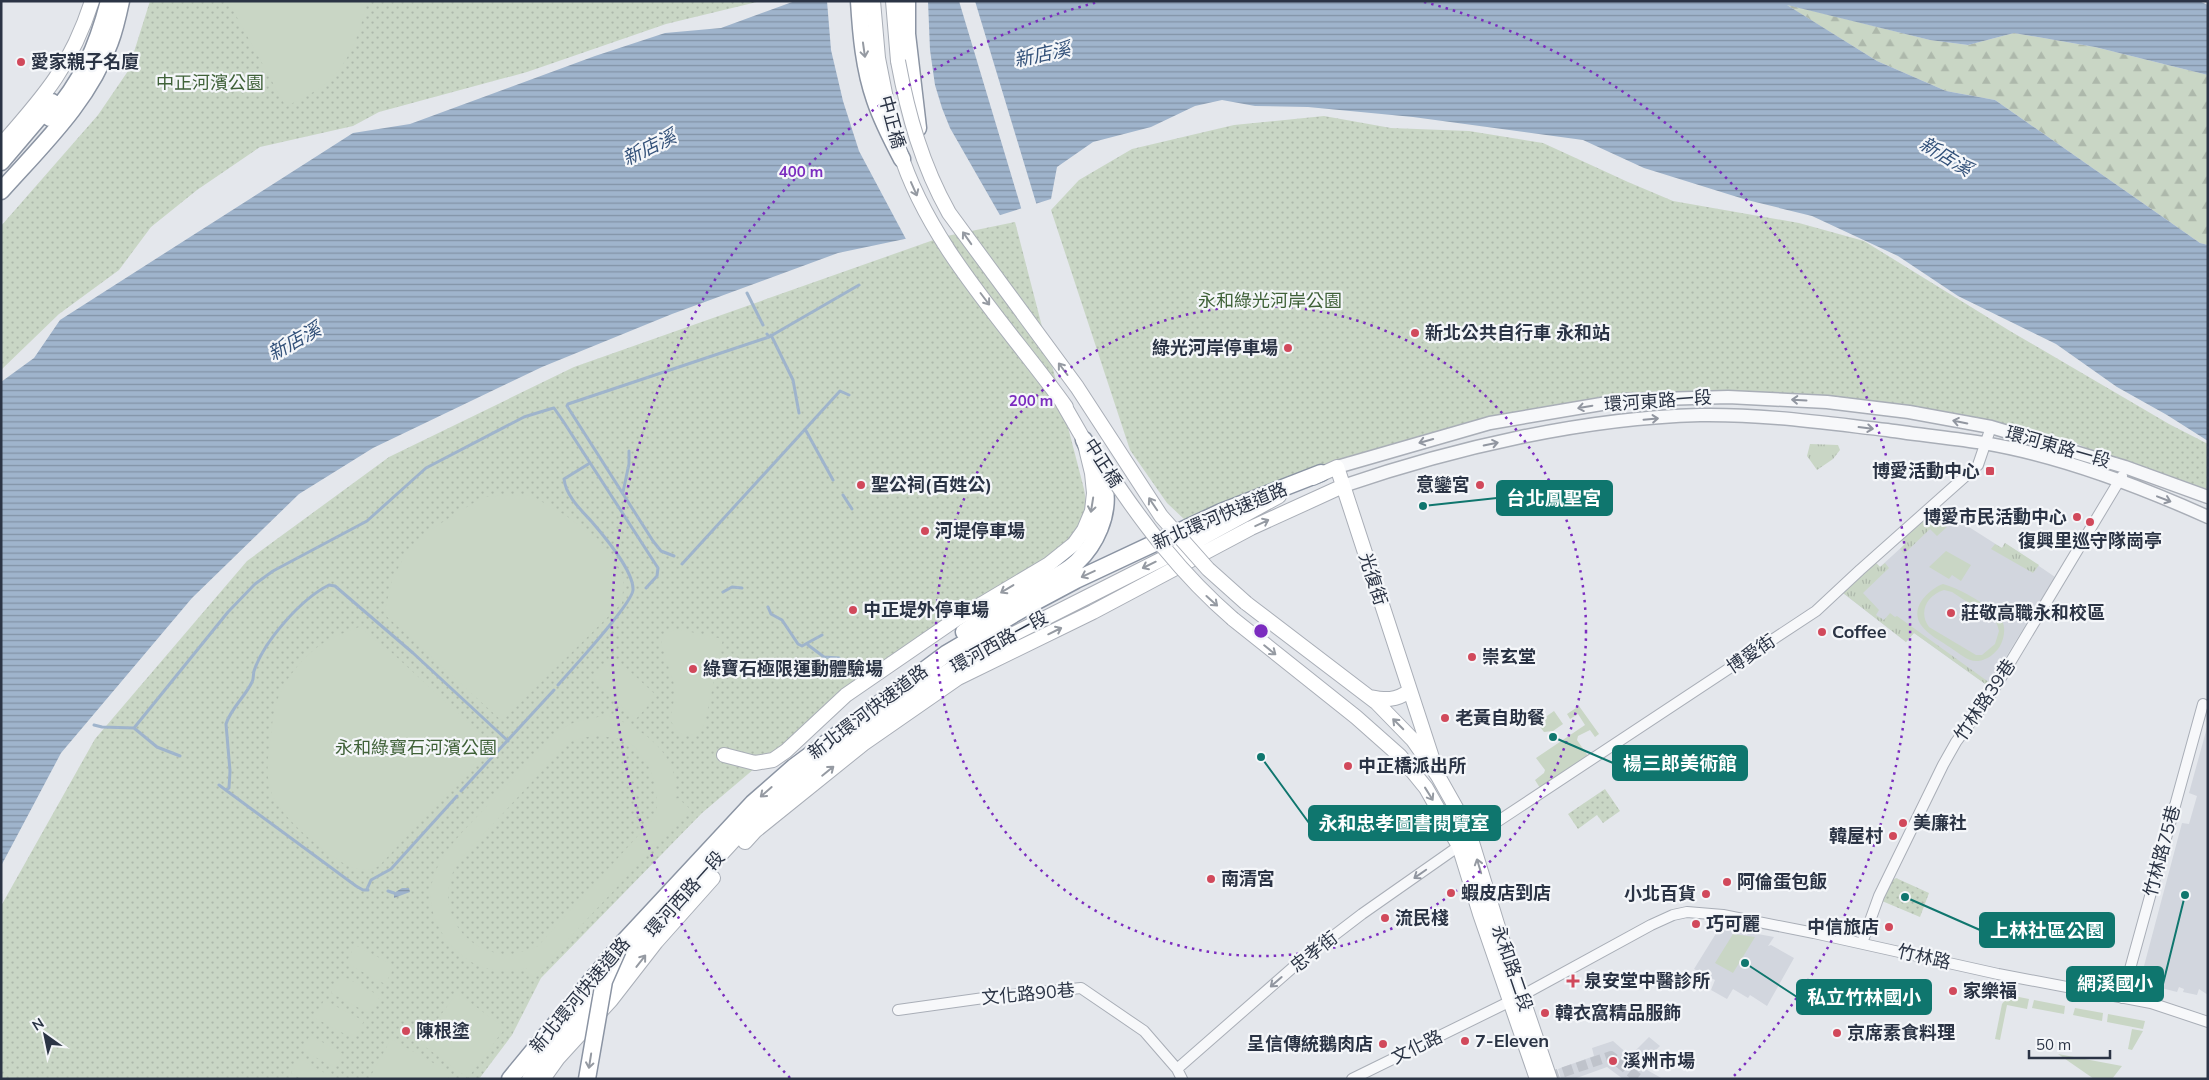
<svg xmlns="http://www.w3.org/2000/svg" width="2209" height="1080" font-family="Mulish,'Noto Sans TC',sans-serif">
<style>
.built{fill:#d2d6de}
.grass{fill:url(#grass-tufts)}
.forest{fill:url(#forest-firs)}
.park{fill:url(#park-dots)}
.garden{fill:#c9d6c5;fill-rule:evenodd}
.water{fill:url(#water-rules)}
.pier{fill:#e4e7ec}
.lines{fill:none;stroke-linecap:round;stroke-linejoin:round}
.stream{stroke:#9fb4cc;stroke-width:3}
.minor-tunnel{stroke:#bfc3cb;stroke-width:10;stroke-dasharray:10 5;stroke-linecap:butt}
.minor-casing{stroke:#a9aeb7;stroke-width:12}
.tertiary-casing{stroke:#a9aeb7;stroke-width:15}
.secondary-casing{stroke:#a9aeb7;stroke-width:16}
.trunk-casing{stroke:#8b94a3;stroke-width:19}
.minor{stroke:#f7f8fa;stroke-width:10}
.tertiary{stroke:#f7f8fa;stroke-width:12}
.secondary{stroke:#fff;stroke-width:14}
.trunk{stroke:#fff;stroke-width:16}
.secondary-bridge-casing{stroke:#a9aeb7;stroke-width:16;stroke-linecap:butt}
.trunk-bridge-casing{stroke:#8b94a3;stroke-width:19;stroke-linecap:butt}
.secondary-bridge{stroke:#fff;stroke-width:14}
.trunk-bridge{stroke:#fff;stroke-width:16}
.oneway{stroke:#959aa2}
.oneway2{stroke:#9196a0}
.ring{fill:none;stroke:#7b2cbf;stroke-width:2.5;stroke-dasharray:2.5 5}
.poi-dot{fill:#d1495b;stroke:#f4f6f9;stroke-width:2}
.labels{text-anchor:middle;stroke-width:4.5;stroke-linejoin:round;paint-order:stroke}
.poi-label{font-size:18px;font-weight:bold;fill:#2b3445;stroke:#f4f6f9;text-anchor:start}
.park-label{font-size:18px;fill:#3f6138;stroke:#f4f6f9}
.street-label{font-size:18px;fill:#2b3445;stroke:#f4f6f9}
.water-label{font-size:19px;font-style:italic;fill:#34527a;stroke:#f4f6f9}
.centre{fill:#7b2cbf;stroke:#f4f6f9;stroke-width:2.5}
.ring-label{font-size:15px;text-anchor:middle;font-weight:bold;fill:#7b2cbf;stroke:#f4f6f9;stroke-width:4.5;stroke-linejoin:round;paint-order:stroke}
.leader{fill:none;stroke:#0f766e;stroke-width:2}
.callout-dot{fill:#0f766e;stroke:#f4f6f9;stroke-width:2}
.callout{fill:#0f766e;stroke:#0f766e;stroke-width:2}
.callout-label{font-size:19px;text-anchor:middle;font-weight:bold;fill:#fff}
</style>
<defs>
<pattern id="grass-tufts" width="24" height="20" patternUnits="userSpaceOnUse" patternTransform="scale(1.25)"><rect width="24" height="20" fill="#c9d6c5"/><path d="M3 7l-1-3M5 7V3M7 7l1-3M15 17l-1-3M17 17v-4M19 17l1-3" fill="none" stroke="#adb8ab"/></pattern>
<pattern id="forest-firs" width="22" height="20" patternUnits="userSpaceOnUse" patternTransform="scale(1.25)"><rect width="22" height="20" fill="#c9d6c5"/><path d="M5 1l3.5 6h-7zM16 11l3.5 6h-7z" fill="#adb8ab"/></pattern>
<pattern id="park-dots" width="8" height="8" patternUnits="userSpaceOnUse" patternTransform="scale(1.25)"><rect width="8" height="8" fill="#c9d6c5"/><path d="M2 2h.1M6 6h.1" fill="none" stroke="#adb8ab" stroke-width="1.8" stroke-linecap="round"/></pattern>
<pattern id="water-rules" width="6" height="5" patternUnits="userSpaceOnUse" patternTransform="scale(1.25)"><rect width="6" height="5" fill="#9fb4cc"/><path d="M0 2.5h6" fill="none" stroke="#8293a7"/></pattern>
</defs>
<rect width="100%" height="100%" fill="#e4e7ec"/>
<path class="built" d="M1939,508L2002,548L2005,543L2055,577L1988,686L1914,633L1906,642L1843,593L1876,563L1880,567L1905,544L1902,540Z
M2208,724V995L2199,989L2197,995L2183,992L2184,989L2179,987L2177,992L2146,984L2149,975L2144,966L2182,823L2189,824L2197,796L2189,793Z
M1720,927L1774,937L1768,946L1771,945L1794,958L1767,1006L1750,995L1748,998L1733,989L1727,999L1711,990L1715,980L1694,969Z
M1649,1037L1660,1046L1640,1066L1663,1079H1623L1607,1067L1574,1079H1561L1558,1069L1594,1056L1592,1048L1613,1041L1630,1056Z"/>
<path class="grass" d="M1810,444L1838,445L1840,450L1833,459L1817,470L1807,456Z
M1928,517L1947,527L1937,536L1930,529L1904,554L1900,549L1905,544L1902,540Z
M2005,543L2039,565L2033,573L1991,549L1995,544L2002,548Z
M1876,563L1880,567L1885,563L1889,568L1863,593L1879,610L1876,615L1884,620L1890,613L1895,617L1897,616L1990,683L1988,686L1914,633L1906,642L1843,593Z"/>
<path class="forest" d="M1785,4L1930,40L1968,45L2014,33L2095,47L2208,75V245L2200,243L1995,100L1946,91L1877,61Z"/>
<path class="park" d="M150,1H761L666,24L527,72L379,112L353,126L260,147L197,190L151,227L119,270L59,314L1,370V226L98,115L128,71Z
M1324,116L1391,128L1469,131L1543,143L1628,182L1673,201L1799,223L1864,241L2010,331L2169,424L2208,444V501L2075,443L1864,403L1632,400L1456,429L1185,520L1167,503L1130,450L1051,210L1079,180L1132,149L1234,125Z
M1015,222L1084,489L1092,539L820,713L702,813L541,978L512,1035L479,1079H1V906L95,739L247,561L389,457L574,367L942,237Z
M1605,789L1620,811L1603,823L1597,815L1578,829L1568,814Z
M1896,878L1929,893L1920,917L1882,901L1888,883Z"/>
<path class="garden" d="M228,1H367C361,29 352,57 332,78C323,89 299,99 286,107Z
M511,495L532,496L565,515L597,538L624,577L622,603L502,721L384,614L392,580L405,555L430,530L483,497Z
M1946,551L1971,565L1961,581L1952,575L1949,579L1929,567Z
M1943,584C1959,588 1993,607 2002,621C2006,628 2004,639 2000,646C1995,654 1987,660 1978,661C1968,662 1959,653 1951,648C1941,641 1928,635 1921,625C1909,608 1929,589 1943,584ZM1944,590L1952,592L1993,619L1997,624L1999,631L1995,644L1982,655H1976L1929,627C1918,612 1927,595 1944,590Z
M359,627L390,651L486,739V752L380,865C372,871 361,871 351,867C328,857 281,818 272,794C265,778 268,758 270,741C272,730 272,718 275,708C282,681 304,654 328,640C337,635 349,631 359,627Z
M677,629L723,639L705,722C701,734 689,739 678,732L670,720L676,690L661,643L666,633Z
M613,656L657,696L636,719L592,679Z
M1579,706L1599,734L1595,737L1590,730L1578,736L1577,740L1588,756L1540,788L1535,780L1544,773L1545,770L1536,758L1585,725L1578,714L1570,719L1567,714Z
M1554,711L1563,724L1553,731L1544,732L1537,723Z
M607,715C644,729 682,755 675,800L678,798L690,809L533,977L524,971L527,968C503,976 475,969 457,951C438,934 425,904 433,879C442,849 467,828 487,806C510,781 534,756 557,731L575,722ZM599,736C608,737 618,738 626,741C650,754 660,790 656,816L538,946C530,949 520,953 512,954C482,956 455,935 449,906C446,892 451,877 456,864L569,742L586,737Z
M1733,934L1755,937L1733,973L1715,963Z
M355,945L395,966L385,984L346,963Z
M341,975L380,996L370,1014L331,993Z
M457,993L505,1028L468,1078L420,1043Z
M2009,995L2029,999L2027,1009L2007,1005L2000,1040L1995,1039L2002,1004Z
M324,1000L364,1021L354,1039L315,1018Z
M2034,1000L2065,1006L2064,1014L2032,1008Z
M2075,1008L2103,1013L2102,1021L2073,1015Z
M2108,1014L2145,1021L2143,1029L2107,1022Z
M2132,1029L2143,1031L2132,1050L2128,1049Z
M310,1035L343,1054L335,1068L302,1050Z
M391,1039L451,1073L448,1079H369Z
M2058,1054L2122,1066L2112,1079H2094Z
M300,1059L332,1077L331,1079H301L291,1073Z"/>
<path class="water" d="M795,1H2199L2208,5V75L2095,47L2014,33L1968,45L1930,40L1787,5L1877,61L1946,91L1995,100L2200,243L2208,245V441L2167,415L2117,387L2056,344L1958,296L1898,256L1812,216L1747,200L1644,168L1583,140L1413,117L1308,107L1255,106L1222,100L1195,106L1151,127L1093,142L1057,167L1051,199L962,227L838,253L672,314L542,367L373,448L299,494L192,598L61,753L1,866V382L34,358L60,320L353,133L410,124L595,56L665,33L721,28Z
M402,888H409L410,892L394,898V893Z"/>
<path class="pier" d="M827,1H928L930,50L935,85L942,108L950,128L1001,217L962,229L907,241L859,151L843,101L831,50Z
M959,1H975L1037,206L1022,211Z"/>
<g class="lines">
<path class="stream" d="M747,293L763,325
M767,334L769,337L859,285
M771,335L793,380L799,413
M805,429L833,480
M623,492L629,464V451
M843,495L852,509
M674,556L661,551L653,541L567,406L568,404L769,337
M682,564L840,391L849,395
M723,592L732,587L742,588
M768,607L771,614L782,620L798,644L802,646L822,635
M808,645L824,657L839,658
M558,685C571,670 632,604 633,590C634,571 604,536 592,522C581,510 566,496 564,479L590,463
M94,725L102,727L134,728L157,747L180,756
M134,728L228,612L255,584L273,571L367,521L426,468L524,417L550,409L554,408L563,421L658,568L657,576L646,588
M219,785L356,886L363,890H368
M226,790L229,788L230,771L226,724C231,708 245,697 252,682C254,679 253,674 254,671C264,641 301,599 329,585L335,586L413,653L508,741
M461,791L554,690
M367,889L371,880L391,869L457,796
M388,891L394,893"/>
<path class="minor-tunnel" d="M1549,1077L1611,1056L1639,1079"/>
<defs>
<path id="minor" d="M1471,839L1816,611L1860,570L1978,465L1991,427
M1862,943L1879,896L1943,765L1956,742L1990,696L2122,476
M2122,998L2203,704
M898,1010L991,997L1081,988L1144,1031L1177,1069L1182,1079
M1177,1069L1298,963L1362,914L1459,846
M1352,1079L1521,996L1651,925L1673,915L1687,912L1723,915L1814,933L1998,974L2151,1003L2208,1022"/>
<path id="tertiary" d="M1337,467L1490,423L1625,400L1728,397L1827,402L1909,412L1991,427L2125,467L2208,497
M1343,486C1454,448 1583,418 1700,415C1763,414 1825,423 1887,430C1919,435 1952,438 1984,443C2061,456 2137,485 2208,517"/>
<path id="secondary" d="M873,1L878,58L892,129
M893,1L898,61
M1,145C45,95 71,66 92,1
M899,149C928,245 1008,326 1066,407
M1313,478L1337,467L1438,776
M1246,603L1377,703L1413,740L1438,776L1460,815L1471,839L1498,927L1550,1079
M1233,619L1356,717L1400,756L1426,788L1459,846L1480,914L1537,1079
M1370,697C1385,700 1396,701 1409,691
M724,755L755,763L773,760L786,751L846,695L955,620L1049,564L1074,544L1084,530L1092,511L1094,493L1092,473L1084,440L1061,400
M745,842L755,831L863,744L958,678L1093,612L1251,528L1343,486
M529,1079L556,1041L599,992L669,911L758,814L863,728L972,655L1180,550L1279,496
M543,1079L558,1058L611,1000L656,942L713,878"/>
<path id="trunk" d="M859,1C861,34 864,69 875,100C882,121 892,140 902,159
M907,1V34L918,128
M50,118C82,82 97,47 109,1
M1,162L52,102
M1,191C42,145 89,101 110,42C115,29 118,15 121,1
M964,632C986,617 1008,602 1032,589C1047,581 1065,574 1077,562C1096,544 1109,515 1105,489C1102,471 1092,456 1084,440
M510,1079L619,947L753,803L794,767L946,654L1031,604L1076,580L1221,512L1321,473"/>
</defs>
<use href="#minor" class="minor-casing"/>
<use href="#tertiary" class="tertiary-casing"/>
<use href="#secondary" class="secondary-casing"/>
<use href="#trunk" class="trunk-casing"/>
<use href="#minor" class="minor"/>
<use href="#tertiary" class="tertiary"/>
<use href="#secondary" class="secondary"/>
<use href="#trunk" class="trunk"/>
<defs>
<path id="secondary-bridge" d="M898,61C908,115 922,165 949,213L1077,387L1161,516L1208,569L1246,603
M1106,468C1143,524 1182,575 1233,619"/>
<path id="trunk-bridge" d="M587,1079L604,981L619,947"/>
</defs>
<use href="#secondary-bridge" class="secondary-bridge-casing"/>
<use href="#trunk-bridge" class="trunk-bridge-casing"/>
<use href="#secondary-bridge" class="secondary-bridge"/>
<use href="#trunk-bridge" class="trunk-bridge"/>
</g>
<defs><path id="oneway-shaft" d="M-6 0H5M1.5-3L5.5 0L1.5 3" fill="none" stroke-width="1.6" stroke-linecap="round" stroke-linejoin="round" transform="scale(1.25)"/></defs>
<g class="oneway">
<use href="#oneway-shaft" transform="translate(864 50) rotate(82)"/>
<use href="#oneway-shaft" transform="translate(914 189) rotate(66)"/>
<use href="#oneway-shaft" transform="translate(967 238) rotate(-125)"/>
<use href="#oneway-shaft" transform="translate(985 299) rotate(53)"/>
<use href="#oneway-shaft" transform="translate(1063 369) rotate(-127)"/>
<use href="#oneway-shaft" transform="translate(1153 504) rotate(-124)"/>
<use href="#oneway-shaft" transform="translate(1092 505) rotate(99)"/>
<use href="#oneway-shaft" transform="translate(1262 523) rotate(-25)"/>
<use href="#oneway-shaft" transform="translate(1149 565) rotate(154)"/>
<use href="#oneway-shaft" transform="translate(1088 574) rotate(155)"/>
<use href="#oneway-shaft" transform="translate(1007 589) rotate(149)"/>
<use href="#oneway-shaft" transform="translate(1212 601) rotate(42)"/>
<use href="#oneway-shaft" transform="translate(1055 631) rotate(-26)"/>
<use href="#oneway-shaft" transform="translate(1270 650) rotate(39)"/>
<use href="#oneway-shaft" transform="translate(1398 724) rotate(-135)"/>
<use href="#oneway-shaft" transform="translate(828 771) rotate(-39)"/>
<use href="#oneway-shaft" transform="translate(766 792) rotate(139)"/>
<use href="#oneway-shaft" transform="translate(1429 794) rotate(58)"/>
<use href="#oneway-shaft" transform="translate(1479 866) rotate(-107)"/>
<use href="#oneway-shaft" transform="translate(641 961) rotate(-52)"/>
<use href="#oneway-shaft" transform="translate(590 1061) rotate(99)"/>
</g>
<g class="oneway2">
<use href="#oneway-shaft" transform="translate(1799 400) rotate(-177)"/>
<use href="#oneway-shaft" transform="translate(1585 407) rotate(170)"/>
<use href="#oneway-shaft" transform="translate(1651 419) rotate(-5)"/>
<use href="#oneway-shaft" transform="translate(1960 422) rotate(-169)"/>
<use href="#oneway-shaft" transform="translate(1866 428) rotate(7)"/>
<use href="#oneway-shaft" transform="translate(1426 441) rotate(164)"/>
<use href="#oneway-shaft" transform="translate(1491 444) rotate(-12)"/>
<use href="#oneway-shaft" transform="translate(2164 499) rotate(21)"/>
<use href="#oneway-shaft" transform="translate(1420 874) rotate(145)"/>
<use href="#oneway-shaft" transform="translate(1276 982) rotate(139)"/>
</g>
<g class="ring">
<circle cx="1261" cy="631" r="325"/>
<path d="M790 1078A650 650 0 0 1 1098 2M1424 2A650 650 0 0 1 1732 1078"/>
</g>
<g class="poi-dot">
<circle cx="21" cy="62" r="5"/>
<circle cx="1415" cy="333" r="5"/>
<circle cx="1288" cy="348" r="5"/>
<rect x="1985" y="466" width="10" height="10" rx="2.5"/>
<circle cx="861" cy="485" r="5"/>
<circle cx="1480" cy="485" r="5"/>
<circle cx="2077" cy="517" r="5"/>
<circle cx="2090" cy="522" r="5"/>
<circle cx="925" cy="531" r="5"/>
<circle cx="853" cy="610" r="5"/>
<circle cx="1951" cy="613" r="5"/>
<circle cx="1822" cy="632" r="5"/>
<circle cx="1472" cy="657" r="5"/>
<circle cx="693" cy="669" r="5"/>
<circle cx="1445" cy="718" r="5"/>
<circle cx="1348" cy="766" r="5"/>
<circle cx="1903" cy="823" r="5"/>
<circle cx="1893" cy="836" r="5"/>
<circle cx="1211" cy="879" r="5"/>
<circle cx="1727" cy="882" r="5"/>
<circle cx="1451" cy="893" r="5"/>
<circle cx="1706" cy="894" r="5"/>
<circle cx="1385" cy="918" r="5"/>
<circle cx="1696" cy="924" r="5"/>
<circle cx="1889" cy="927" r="5"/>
<path d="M1570.5 973.5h5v5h5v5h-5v5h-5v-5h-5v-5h5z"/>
<circle cx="1953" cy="991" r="5"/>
<circle cx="1545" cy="1013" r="5"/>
<circle cx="406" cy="1031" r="5"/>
<circle cx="1837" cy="1033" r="5"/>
<circle cx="1465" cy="1041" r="5"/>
<circle cx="1383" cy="1044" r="5"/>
<circle cx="1613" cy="1061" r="5"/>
</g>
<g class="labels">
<g class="poi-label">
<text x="31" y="68">愛家親子名廈</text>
<text x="1425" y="339">新北公共自行車 永和站</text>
<text x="1278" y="354" text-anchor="end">綠光河岸停車場</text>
<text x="1980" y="477" text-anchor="end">博愛活動中心</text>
<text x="871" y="491">聖公祠(百姓公)</text>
<text x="1470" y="491" text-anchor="end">意鑾宮</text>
<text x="2067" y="523" text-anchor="end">博愛市民活動中心</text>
<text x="935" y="537">河堤停車場</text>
<text x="2090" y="547" text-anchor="middle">復興里巡守隊崗亭</text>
<text x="863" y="616">中正堤外停車場</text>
<text x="1961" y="619">莊敬高職永和校區</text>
<text x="1832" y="638">Coffee</text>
<text x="1482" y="663">崇玄堂</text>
<text x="703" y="675">綠寶石極限運動體驗場</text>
<text x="1455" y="724">老黃自助餐</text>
<text x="1358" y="772">中正橋派出所</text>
<text x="1913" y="829">美廉社</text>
<text x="1883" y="842" text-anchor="end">韓屋村</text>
<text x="1221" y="885">南清宮</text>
<text x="1737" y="888">阿倫蛋包飯</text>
<text x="1461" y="899">蝦皮店到店</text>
<text x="1696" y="900" text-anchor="end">小北百貨</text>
<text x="1395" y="924">流民棧</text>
<text x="1706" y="930">巧可麗</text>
<text x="1879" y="933" text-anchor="end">中信旅店</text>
<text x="1584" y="987">泉安堂中醫診所</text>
<text x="1963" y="997">家樂福</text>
<text x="1555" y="1019">韓衣窩精品服飾</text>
<text x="416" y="1037">陳根塗</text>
<text x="1847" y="1039">京席素食料理</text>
<text x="1475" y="1047">7-Eleven</text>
<text x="1373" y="1050" text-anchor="end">呈信傳統鵝肉店</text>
<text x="1623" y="1067">溪州市場</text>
</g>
<g class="park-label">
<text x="210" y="89">中正河濱公園</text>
<text x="1270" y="307">永和綠光河岸公園</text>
<text x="416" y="754">永和綠寶石河濱公園</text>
</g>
<g class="street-label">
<text transform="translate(892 122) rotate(75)" y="6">中正橋</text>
<text transform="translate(1658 401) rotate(-4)" y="6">環河東路一段</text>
<text transform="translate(2058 447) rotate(16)" y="6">環河東路一段</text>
<text transform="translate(1103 463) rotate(57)" y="6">中正橋</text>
<text transform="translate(1220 516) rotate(-23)" y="6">新北環河快速道路</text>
<text transform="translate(1373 579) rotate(72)" y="6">光復街</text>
<text transform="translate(999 642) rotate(-29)" y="6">環河西路一段</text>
<text transform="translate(1751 654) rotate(-34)" y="6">博愛街</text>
<text transform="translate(1985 700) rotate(-56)" y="6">竹林路39巷</text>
<text transform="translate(868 712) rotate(-37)" y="6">新北環河快速道路</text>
<text transform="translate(2162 851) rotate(-75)" y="6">竹林路75巷</text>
<text transform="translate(685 894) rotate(-48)" y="6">環河西路一段</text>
<text transform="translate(1314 952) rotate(-38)" y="6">忠孝街</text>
<text transform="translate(1924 957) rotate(13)" y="6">竹林路</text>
<text transform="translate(1512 968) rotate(71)" y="6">永和路二段</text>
<text transform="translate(1028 994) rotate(-5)" y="6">文化路90巷</text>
<text transform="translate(580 995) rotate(-50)" y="6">新北環河快速道路</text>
<text transform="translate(1417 1047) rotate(-26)" y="6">文化路</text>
</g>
<g class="water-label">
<text transform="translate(1042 54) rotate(-12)" y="7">新店溪</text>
<text transform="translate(649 147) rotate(-26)" y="7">新店溪</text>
<text transform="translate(1946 156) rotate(31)" y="7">新店溪</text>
<text transform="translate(294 341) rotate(-29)" y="7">新店溪</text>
</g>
</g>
<circle cx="1261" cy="631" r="8" class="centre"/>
<g class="ring-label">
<text x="801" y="177">400 m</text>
<text x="1031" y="406">200 m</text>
</g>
<path class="leader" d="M1423 506L1497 498M1553 737L1613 763M1261 757L1309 823M1905 897L1980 930M2185 895L2163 984M1745 963L1797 997"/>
<g class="callout-dot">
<circle cx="1423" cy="506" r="5"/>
<circle cx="1553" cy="737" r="5"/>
<circle cx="1261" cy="757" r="5"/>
<circle cx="1905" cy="897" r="5"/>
<circle cx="2185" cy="895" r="5"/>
<circle cx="1745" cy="963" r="5"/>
</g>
<g class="callout">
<rect x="1497" y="481" width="115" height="34" rx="5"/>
<rect x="1613" y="746" width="134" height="34" rx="5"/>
<rect x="1309" y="806" width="191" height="34" rx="5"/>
<rect x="1980" y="913" width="134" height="34" rx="5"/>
<rect x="2067" y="967" width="96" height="34" rx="5"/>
<rect x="1797" y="980" width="134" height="34" rx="5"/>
</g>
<g class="callout-label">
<text x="1554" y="505">台北鳳聖宮</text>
<text x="1680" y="770">楊三郎美術館</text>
<text x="1404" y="830">永和忠孝圖書閱覽室</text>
<text x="2047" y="937">上林社區公園</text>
<text x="2115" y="990">網溪國小</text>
<text x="1864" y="1004">私立竹林國小</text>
</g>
<rect width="2209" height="1080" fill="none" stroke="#2b3445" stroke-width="5"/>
<g transform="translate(45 1035) rotate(327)" stroke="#f4f6f9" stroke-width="4" paint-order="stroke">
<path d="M0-4L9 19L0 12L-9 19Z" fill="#2b3445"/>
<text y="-8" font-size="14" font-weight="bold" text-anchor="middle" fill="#2b3445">N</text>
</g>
<path d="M2029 1050v8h81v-8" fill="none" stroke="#2b3445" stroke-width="2.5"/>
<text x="2036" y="1050" font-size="15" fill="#2b3445" stroke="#f4f6f9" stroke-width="4" paint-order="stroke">50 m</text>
</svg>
